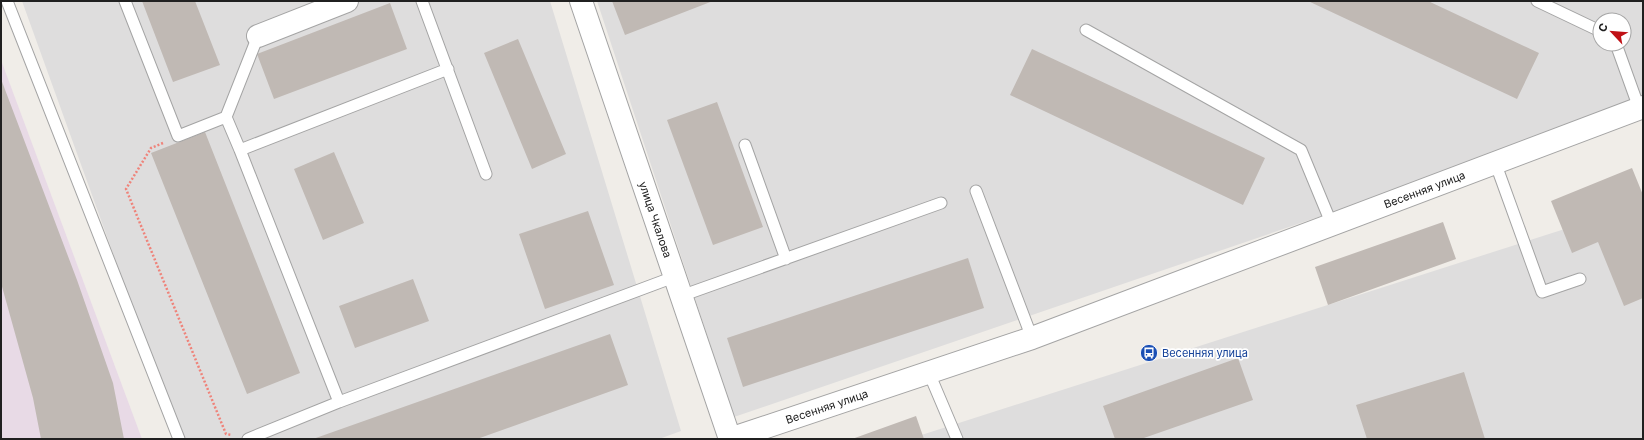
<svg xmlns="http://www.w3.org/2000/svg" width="1644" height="440" font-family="Inter,sans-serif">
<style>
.residential{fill:#dedddd;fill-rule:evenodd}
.industrial{fill:#e8dae6}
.building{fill:#c0b9b4}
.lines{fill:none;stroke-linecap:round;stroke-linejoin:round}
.service-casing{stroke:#a4a4a4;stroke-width:13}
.minor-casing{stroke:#a4a4a4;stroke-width:24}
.tertiary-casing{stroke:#a4a4a4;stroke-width:24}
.path{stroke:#ef837a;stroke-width:2.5;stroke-dasharray:2 2;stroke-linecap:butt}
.service{stroke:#fff;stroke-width:11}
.minor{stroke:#fff;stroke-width:22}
.tertiary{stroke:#fff;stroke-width:22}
.labels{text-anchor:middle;stroke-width:3.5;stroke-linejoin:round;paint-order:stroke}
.street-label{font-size:11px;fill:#202020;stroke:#fff}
.transit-label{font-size:11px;fill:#164399;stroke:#fff;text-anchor:start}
</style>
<rect width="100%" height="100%" fill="#f0ede8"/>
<path class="residential" d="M22,1H550L681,431L659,439H180Z
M597,1H1643V106L734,417ZM1600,20H1624V44H1600Z
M1643,204V439H909Z"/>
<path class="industrial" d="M1,60L142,439H1Z"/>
<path class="building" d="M142,1H195L220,65L173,82Z
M612,1H713L625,35Z
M1308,1H1428L1539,53L1517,99Z
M390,3L407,49L274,99L257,54Z
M518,39L566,154L532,169L484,53Z
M1032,49L1265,158L1243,205L1010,95Z
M1,79L77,280L113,383L124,439H41L33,398L1,283Z
M717,102L763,227L713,245L667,120Z
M205,132L300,373L247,394L151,153Z
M334,152L364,223L323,240L294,169Z
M1632,168L1643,195V298L1624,306L1598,242L1572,253L1551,201Z
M588,211L614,285L545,309L519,234Z
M1443,222L1456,259L1328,305L1315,267Z
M968,258L984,308L743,387L727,338Z
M413,279L429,321L355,348L339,306Z
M610,334L628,385L477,439H313Z
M1238,358L1253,400L1141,439H1115L1103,406Z
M1464,372L1485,439H1367L1356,405Z
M916,416L924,439H852Z"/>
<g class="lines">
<defs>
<path id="service" d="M7,1L179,439
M125,1L178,136L226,117L258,36
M422,1L486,174
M1537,1L1600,31
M1086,30L1301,150L1332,225
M1616,44L1639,108
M226,117L240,150
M745,145L786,259
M1495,162L1542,292L1580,279
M976,191L1032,338
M681,296L941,203
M929,373L957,439
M339,402L240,150L448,69
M248,439L339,402L674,277"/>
<path id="minor" d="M258,36L347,1"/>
<g id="tertiary">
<path id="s1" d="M581,1L730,439"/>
<path id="s2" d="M730,439L1032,338L1643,107"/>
</g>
</defs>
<use href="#service" class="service-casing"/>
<use href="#minor" class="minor-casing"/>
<use href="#tertiary" class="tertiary-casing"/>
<path class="path" d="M163,143L151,148L126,189L226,434L232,435"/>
<use href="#service" class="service"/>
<use href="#minor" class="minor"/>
<use href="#tertiary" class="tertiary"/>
</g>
<defs>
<symbol id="bus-disc" viewBox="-11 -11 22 22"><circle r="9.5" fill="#1a4fb4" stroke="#fff"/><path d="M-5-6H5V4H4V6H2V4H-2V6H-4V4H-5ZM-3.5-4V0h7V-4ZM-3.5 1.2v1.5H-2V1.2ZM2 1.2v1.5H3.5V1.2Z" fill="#fff"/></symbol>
</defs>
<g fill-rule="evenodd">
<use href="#bus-disc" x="1139" y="343" width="20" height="20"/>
</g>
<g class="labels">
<g class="street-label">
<text dy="4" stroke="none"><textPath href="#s2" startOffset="738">Весенняя улица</textPath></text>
<text dy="4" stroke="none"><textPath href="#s1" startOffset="231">улица Чкалова</textPath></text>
<text dy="4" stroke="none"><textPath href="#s2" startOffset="102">Весенняя улица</textPath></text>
</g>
<g class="transit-label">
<text x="1162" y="357">Весенняя улица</text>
</g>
</g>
<rect width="1644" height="440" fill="none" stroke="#202020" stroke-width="4"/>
<g transform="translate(1612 32) rotate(296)"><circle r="19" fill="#ffffff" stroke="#a6a6a6"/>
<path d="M0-3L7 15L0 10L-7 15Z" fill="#c01116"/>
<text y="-6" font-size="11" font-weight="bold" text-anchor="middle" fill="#202020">С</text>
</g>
</svg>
